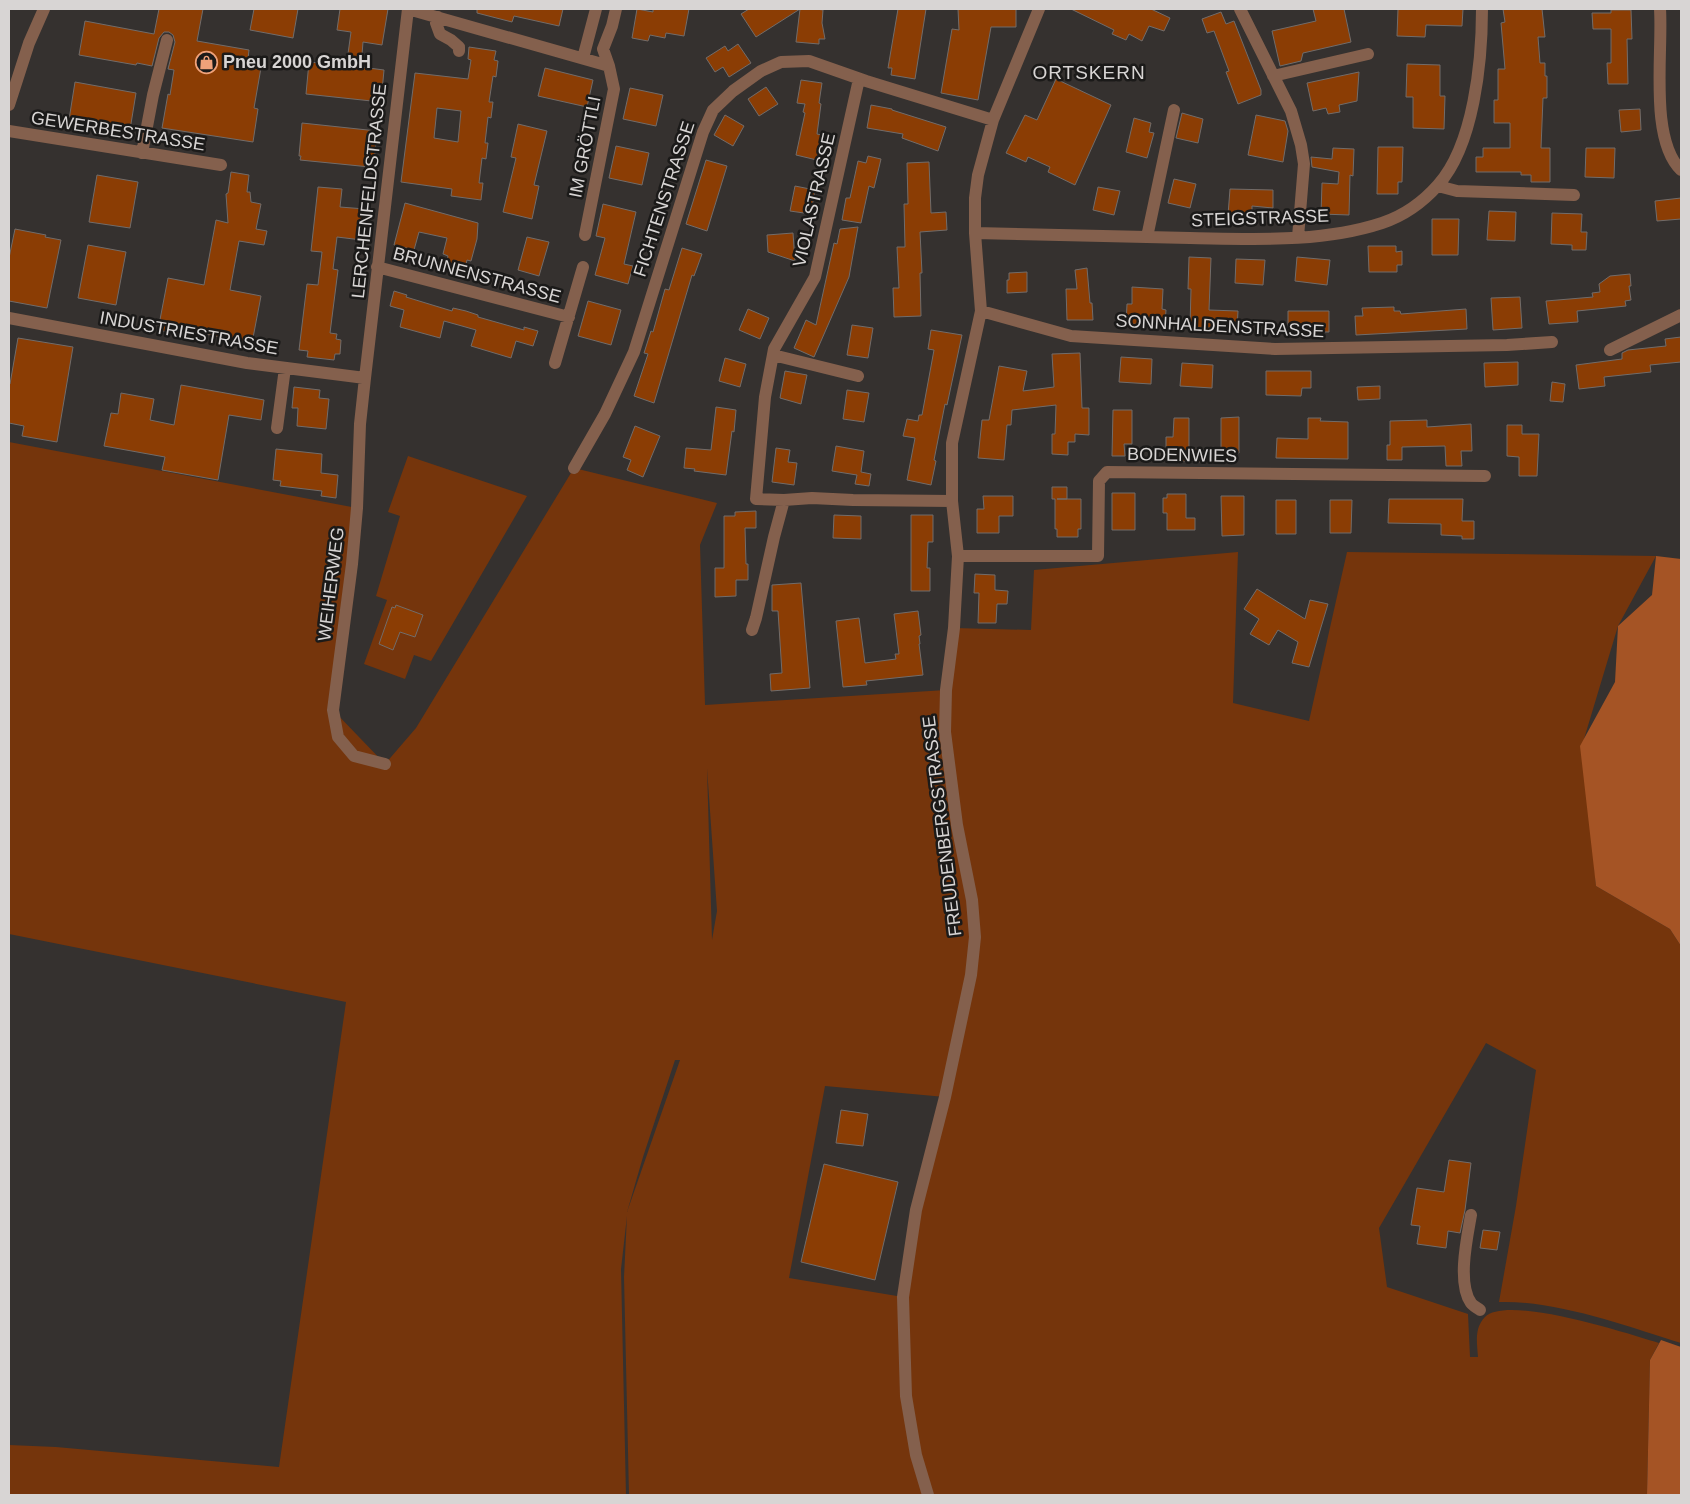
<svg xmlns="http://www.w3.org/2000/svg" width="1690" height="1504" font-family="Helvetica,sans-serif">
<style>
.green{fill:#75350c;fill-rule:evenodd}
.forest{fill:#a55425}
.building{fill:#8b3d04;stroke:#716c6a;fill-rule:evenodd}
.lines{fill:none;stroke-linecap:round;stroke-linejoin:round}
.minor{stroke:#84604d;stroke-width:12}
.labels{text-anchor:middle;stroke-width:5;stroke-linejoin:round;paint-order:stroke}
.poi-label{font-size:18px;font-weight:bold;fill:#d8d5d4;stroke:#1b1a19;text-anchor:start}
.street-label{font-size:18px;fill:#d8d5d4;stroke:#1b1a19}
.neighbourhood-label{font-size:19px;letter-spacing:1px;fill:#d8d5d4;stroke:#1b1a19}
</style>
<rect width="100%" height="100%" fill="#35312f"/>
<path class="green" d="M9,442L357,508L333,710L385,764L416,728L574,468L717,503L700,545L705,705L946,690L954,628L1031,630L1034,570L1238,552L1233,703L1309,721L1347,552L1656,556L1618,626L1584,739L1596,886L1670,929L1681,946V1343C1626,1326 1556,1300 1499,1302L1516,1206L1536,1070L1486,1043L1379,1228L1387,1287L1468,1314L1470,1357H1478C1477,1343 1474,1328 1485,1317C1507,1294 1629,1334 1659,1343L1650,1360L1647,1495H629L624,1277L627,1216L621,1269L626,1495H9V1445L56,1447L279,1467L346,1002L9,934ZM707,768L717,911L712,940ZM675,1060H680L627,1212L643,1157ZM825,1086L945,1097L903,1297L789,1278Z
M408,456L527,496L431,661L414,655L405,679L364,664L387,600L376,596L400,516L388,512Z"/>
<path class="forest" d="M1656,556L1681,559V946L1670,929L1596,886L1580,746L1615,682L1618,626L1652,595Z
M1661,1340L1681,1347V1495H1647L1650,1360Z"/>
<path class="building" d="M159,9H203L197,41L249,50L248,59L262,62L254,108L258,109L253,142L162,128L168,94L170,95L174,70L168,69L175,42L173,35L169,32H164L159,38L152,66L137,63L136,65L79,55L85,21L154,34Z
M254,9H298L293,38L250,30Z
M340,9H388L382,45L363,42L361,67L384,70L381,102L306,94L309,62L332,64L333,59L347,61L351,32L337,30Z
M477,9H563L559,26L514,16L512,22L477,13Z
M637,9L653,12V9H689L684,36L666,33L665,38L650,35L648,41L632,38Z
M749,9H816L823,10L822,23L825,39H819V44L796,42L800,9L756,37L741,14Z
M898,9H926L915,79L891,75L892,68H888Z
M958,9H1016V27H991L978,100L941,93L952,29L959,30Z
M1071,9H1151L1170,18L1164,31L1149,26L1142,41L1129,34L1126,40L1112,34L1114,30Z
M1313,9H1344L1351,42L1303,53L1301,61L1280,66L1272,31L1316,21Z
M1398,9H1463L1462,26L1426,25L1425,37L1397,36Z
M1503,9H1542L1545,37H1538L1540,63H1545V76H1547V98H1543L1541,148H1550V182H1531V175H1521V172H1476V157H1483V148H1510V123H1494V100H1498V69H1505L1501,23L1505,22Z
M1611,10H1631L1632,39H1627L1628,84H1608L1607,63H1611V29H1593L1592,13H1611Z
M1221,12L1226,24L1234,21L1261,90V95L1238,104L1226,72L1229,71L1214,31L1207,33L1202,19Z
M738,44L751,63L729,77L723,67L715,72L706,58L725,46L728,51Z
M469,47L496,51L494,60L498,61L496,77L493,76L489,102H493L491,118L488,117L485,143H488L486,159L482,158L479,183H483L481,200L451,196L452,189L401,182L415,73L468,79L471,60L468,59ZM437,108L461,111L458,142L434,138Z
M1407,64L1440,65V96H1445L1444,129L1413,128V97H1406Z
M545,68L593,80L587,107L538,96Z
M1359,72L1357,101L1339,105L1340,112L1328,114L1326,108L1313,111L1307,83Z
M1056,79L1111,105L1075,185L1048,172L1050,167L1028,157L1026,162L1006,153L1025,115L1037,120Z
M801,80L822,83L819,103L821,104L817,134L822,135L817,160L796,155L805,113L803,112L805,104L797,103Z
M75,82L136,93L129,136L68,126Z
M766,87L778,104L759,116L748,99Z
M630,88L663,95L656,126L623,119Z
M871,105L892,109V110L946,127L938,151L902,138L903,134L867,128Z
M1640,109L1641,130L1621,132L1619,110Z
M1182,113L1203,119L1198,143L1176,138Z
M725,115L744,126L733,146L714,135Z
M1256,115L1285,121L1288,131L1283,162L1248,155Z
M1134,118L1151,123L1149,132L1154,133L1147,158L1126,152Z
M302,123L377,131L374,164H371L370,167L300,160L301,156H299Z
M518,124L547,131L534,185L539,186L532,219L503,212L516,158L511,157Z
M616,146L649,153L642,185L609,178Z
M1378,147H1403L1402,182H1398V194H1377Z
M1333,148L1354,149L1353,176L1350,175L1349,215L1321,214L1322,183L1338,184L1339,172L1312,167L1311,157L1332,159Z
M1586,148H1615L1614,178L1585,177Z
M868,156L881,159L874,188L869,186L861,223L842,220L846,198H850L858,161L866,163Z
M706,160L727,166L707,231L686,224Z
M929,162L931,213L946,212L947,230L920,232L922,273H920L921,316L894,317L893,288H899L897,247H905L904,204H908L907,163Z
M231,172L249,175L247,192H250L251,202L261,204L256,229L267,231L264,245L239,241L230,290L261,296L252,343L205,334L204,339L158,330L168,278L204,285L216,220L228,223L226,194L228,193Z
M97,175L138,182L130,228L89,222Z
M1174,179L1196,184L1190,208L1168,203Z
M795,186L815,190L811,214L790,211Z
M318,187L342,189L340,207L365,209L362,240L337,237L333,269L338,270L330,333L337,334L336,339L341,340L340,354H335L334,360L307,357L308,351L299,350L307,284L318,285L322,252L311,251Z
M1098,187L1120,191L1114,215L1093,210Z
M1230,189L1273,190V208L1252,206V216L1228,215Z
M1681,198V219L1657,221L1655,201Z
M405,203L478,223L477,239L471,261L467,260L464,273L445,268L448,256L443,254L447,238L419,232L414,250L394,245Z
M603,204L636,212L624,264L633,266L628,284L595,275L605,238L596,236Z
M1489,211L1516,212L1515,241L1487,240Z
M1552,213L1582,214L1581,232H1587L1586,250H1572V245L1551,244Z
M1432,219H1459L1458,255H1432Z
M858,227L849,277L814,357L794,348L806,320L816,325L834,243L837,244L840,229Z
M15,229L46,235L45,237L61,240L47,308L9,301V258Z
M793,233L795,261L768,252L767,235Z
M527,237L549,242L539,276L518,270Z
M88,245L126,252L116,305L78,298Z
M1368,246H1396V252L1402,251V265H1397V272H1369Z
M682,248L702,254L694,276L692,275L654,403L634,396L648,354L644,353L651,331L653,332L665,289L669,290Z
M1189,257L1211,258L1209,310L1238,311L1237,329L1190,327L1191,289H1188Z
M1297,257L1330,260L1327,285L1295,281Z
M1236,259L1265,260L1263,285L1235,283Z
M1087,268L1090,303H1092L1093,320H1067L1066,289H1077L1075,270Z
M1027,272V292L1007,293V280H1009V273Z
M1630,274L1631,286H1629L1631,300L1625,301L1626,306L1577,311L1578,322L1549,324L1546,301L1593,297L1592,293L1600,292L1599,284L1610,276Z
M1132,287L1163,289L1162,309L1166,310L1165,325L1126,324L1127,304H1132Z
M394,291L407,295L406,297L452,311L453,308L466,311L478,315V317L524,330V327L538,331L533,346L516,341L511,358L471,346L476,330L462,326L444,321L440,338L400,327L404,310L390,306Z
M1520,297L1522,328L1493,330L1491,298Z
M588,301L621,310L611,345L578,336Z
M1394,307V311H1400L1401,314L1466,309L1467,329L1356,335L1355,316H1363L1362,308Z
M748,309L769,318L760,339L739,330Z
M1288,311H1329V332H1288Z
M852,325L873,328L868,358L847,355Z
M931,330L962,335L947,405L945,404L934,460L936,461L931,485L907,480L915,438L903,436L907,419L918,421L919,415H922L934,350L928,349Z
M1681,337V362L1650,365L1651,372L1604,377L1605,386L1579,389L1576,365L1622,359V353L1628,350L1666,346L1665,339Z
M18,338L73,347L57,442L22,436L24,426L9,423V383L10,384Z
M1080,353L1082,408H1089V435L1075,434V442H1068V455L1052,454V434H1055L1056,405L1012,410L1011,425H1007L1004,460L978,458L982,420H989L999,366L1027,371L1023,391L1054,387L1052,354Z
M1121,357L1152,359L1151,384L1119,382Z
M725,358L746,364L740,387L719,381Z
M1518,362V385L1485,387L1484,363Z
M1182,363L1213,365L1212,388L1180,386Z
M785,371L807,375L801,404L780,398Z
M1266,371H1311V388H1302L1301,396L1266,395Z
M1552,382L1565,384L1563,402L1550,401Z
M181,385L264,400L261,420L229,415L218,480L162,470L165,457L104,446L111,413L118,414L121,393L154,399L150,420L174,425Z
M1380,386V399L1358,400L1357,387Z
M294,387L320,390L319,398L329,399L326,429L297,426L298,408H292Z
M847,390L869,393L864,422L843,419Z
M716,407L736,410L734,432L732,431L726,475L694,471L695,469L684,468L686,448L711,450Z
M1113,410H1132V444H1124L1125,456H1112Z
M1239,417V453H1221V418Z
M1174,418H1189V449H1203V462L1181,461V450H1166V437H1173Z
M1308,418H1321L1320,421L1348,422V459L1276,458L1277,438L1308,439Z
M1427,420V427L1471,424L1472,451H1461L1462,466H1446L1445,446L1402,447V460H1387V445H1390V421Z
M1507,425H1522V434H1539L1537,476H1519V457L1507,456Z
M635,426L660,436L643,477L627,470L631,460L623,457Z
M836,446L864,451L861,472L871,474L869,486L855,484L857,475L832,471Z
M776,448L790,450L788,462L797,463L794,485L772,482Z
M276,449L322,454L321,473L338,475L336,498L321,496L322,491L280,486L281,481L273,480Z
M1052,487H1067V499H1057H1081V529H1078V537H1057V529H1055V499H1052Z
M1112,493H1135V530H1112Z
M1167,494H1186V518H1195V530H1167V513H1163V498H1167Z
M983,496H1013V516H999V533H977V509H984Z
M1221,496H1244V535L1222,536Z
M1389,499H1463L1462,521H1474V539H1462V536L1441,535V524L1388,523Z
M1276,500H1296V534H1276Z
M1330,500H1352L1351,533H1330Z
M756,511V528H745L746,564H748V580H736V596L715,597V568H724V516H735V512Z
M834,515L861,516V539L833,538Z
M911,515H933V542H928L927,568H930V591H911Z
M975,574L995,575V590L1008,591L1007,604H997L996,623H978L979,593H974Z
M801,583L810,688L771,691L770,674L782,673L778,611H772V585Z
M1257,589L1305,619L1310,600L1328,604L1309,667L1292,663L1298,642L1278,630L1269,645L1250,634L1259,619L1244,609Z
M396,605L423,615L415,637L400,632L393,650L379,644L392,607L395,608Z
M918,611L921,635L919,636L920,644H919L923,675L866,681L867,685L843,687L836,621L859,618L865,663L896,659L895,654H899L894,614Z
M841,1110L868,1114L863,1146L836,1143Z
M1449,1160L1471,1163L1465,1210L1460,1233L1448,1231L1446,1248L1417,1244L1420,1226L1411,1225L1417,1188L1444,1192Z
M824,1164L898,1182L875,1280L801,1262Z
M1483,1230L1500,1232L1497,1250L1480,1248Z"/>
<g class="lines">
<path class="minor" d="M408,9L609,66
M1240,9L1291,111L1301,145L1304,164L1298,237
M1660,9C1663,52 1649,139 1681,170
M438,17L436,23L440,34L451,40L459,47V51
M583,58L596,9
M1273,76L1368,54
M859,79L815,277L774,349L765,397L756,499L784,500L812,498L853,500L952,501
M9,105L29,43L44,9
M9,131L221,165
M142,153L153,95L167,40
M1438,186L1457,191L1574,195
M975,233C1047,235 1119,237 1190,238C1254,239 1321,243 1382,223C1403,216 1423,202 1438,185C1474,145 1482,61 1482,9
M585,235L614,89L609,66L603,49L612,26L616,9
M1147,237L1174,110
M377,267L569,317
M981,311L1071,336L1275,349L1507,345L1552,342
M9,318L247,363L365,378
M1610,350L1681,315
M773,355L858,376
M555,363L583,267
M277,428L285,368
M574,468L605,414L634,352L703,132L713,110L733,91L761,71L781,62L809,61L866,81L993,120
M958,556H1098L1099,481L1107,472L1485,476
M752,630L756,618L774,537L784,500
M385,764L354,756L338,737L333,710L352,564L357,508L360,424L365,378L408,9
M1471,1215C1467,1238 1457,1283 1471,1303C1473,1306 1478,1308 1480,1310
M928,1495L916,1455L906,1396L903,1297L916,1210L945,1097L971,975L975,937L972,900L957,825L945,732L946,690L954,628L958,556L952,501V443L981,311L975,233V198L978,175L993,120L1039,9"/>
</g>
<defs>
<symbol id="shop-ring" viewBox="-11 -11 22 22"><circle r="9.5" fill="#1b1a19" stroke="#f0a27a" stroke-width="1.5"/><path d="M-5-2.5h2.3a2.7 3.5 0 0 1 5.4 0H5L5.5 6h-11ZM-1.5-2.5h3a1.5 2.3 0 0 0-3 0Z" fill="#f0a27a"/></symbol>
</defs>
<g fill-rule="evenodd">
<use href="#shop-ring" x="194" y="50" width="25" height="25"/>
</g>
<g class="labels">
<g class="poi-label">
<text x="223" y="68">Pneu 2000 GmbH</text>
</g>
<g class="street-label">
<text transform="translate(118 131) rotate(9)" y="6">GEWERBESTRASSE</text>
<text transform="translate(585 147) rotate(-79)" y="6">IM GRÖTTLI</text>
<text transform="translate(369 191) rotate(-84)" y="6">LERCHENFELDSTRASSE</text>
<text transform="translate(664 199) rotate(-72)" y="6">FICHTENSTRASSE</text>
<text transform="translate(814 200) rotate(-77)" y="6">VIOLASTRASSE</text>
<text transform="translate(1260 218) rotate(-2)" y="6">STEIGSTRASSE</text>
<text transform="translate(477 275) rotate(15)" y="6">BRUNNENSTRASSE</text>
<text transform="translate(1220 326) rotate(3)" y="6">SONNHALDENSTRASSE</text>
<text transform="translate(189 333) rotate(10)" y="6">INDUSTRIESTRASSE</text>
<text transform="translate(1182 455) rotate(1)" y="6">BODENWIES</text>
<text transform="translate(331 584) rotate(-83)" y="6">WEIHERWEG</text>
<text transform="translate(942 826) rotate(-97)" y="6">FREUDENBERGSTRASSE</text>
</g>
<g class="neighbourhood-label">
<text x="1089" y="79">ORTSKERN</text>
</g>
</g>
<rect width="1690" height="1504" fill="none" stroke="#d8d5d4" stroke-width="20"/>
</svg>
